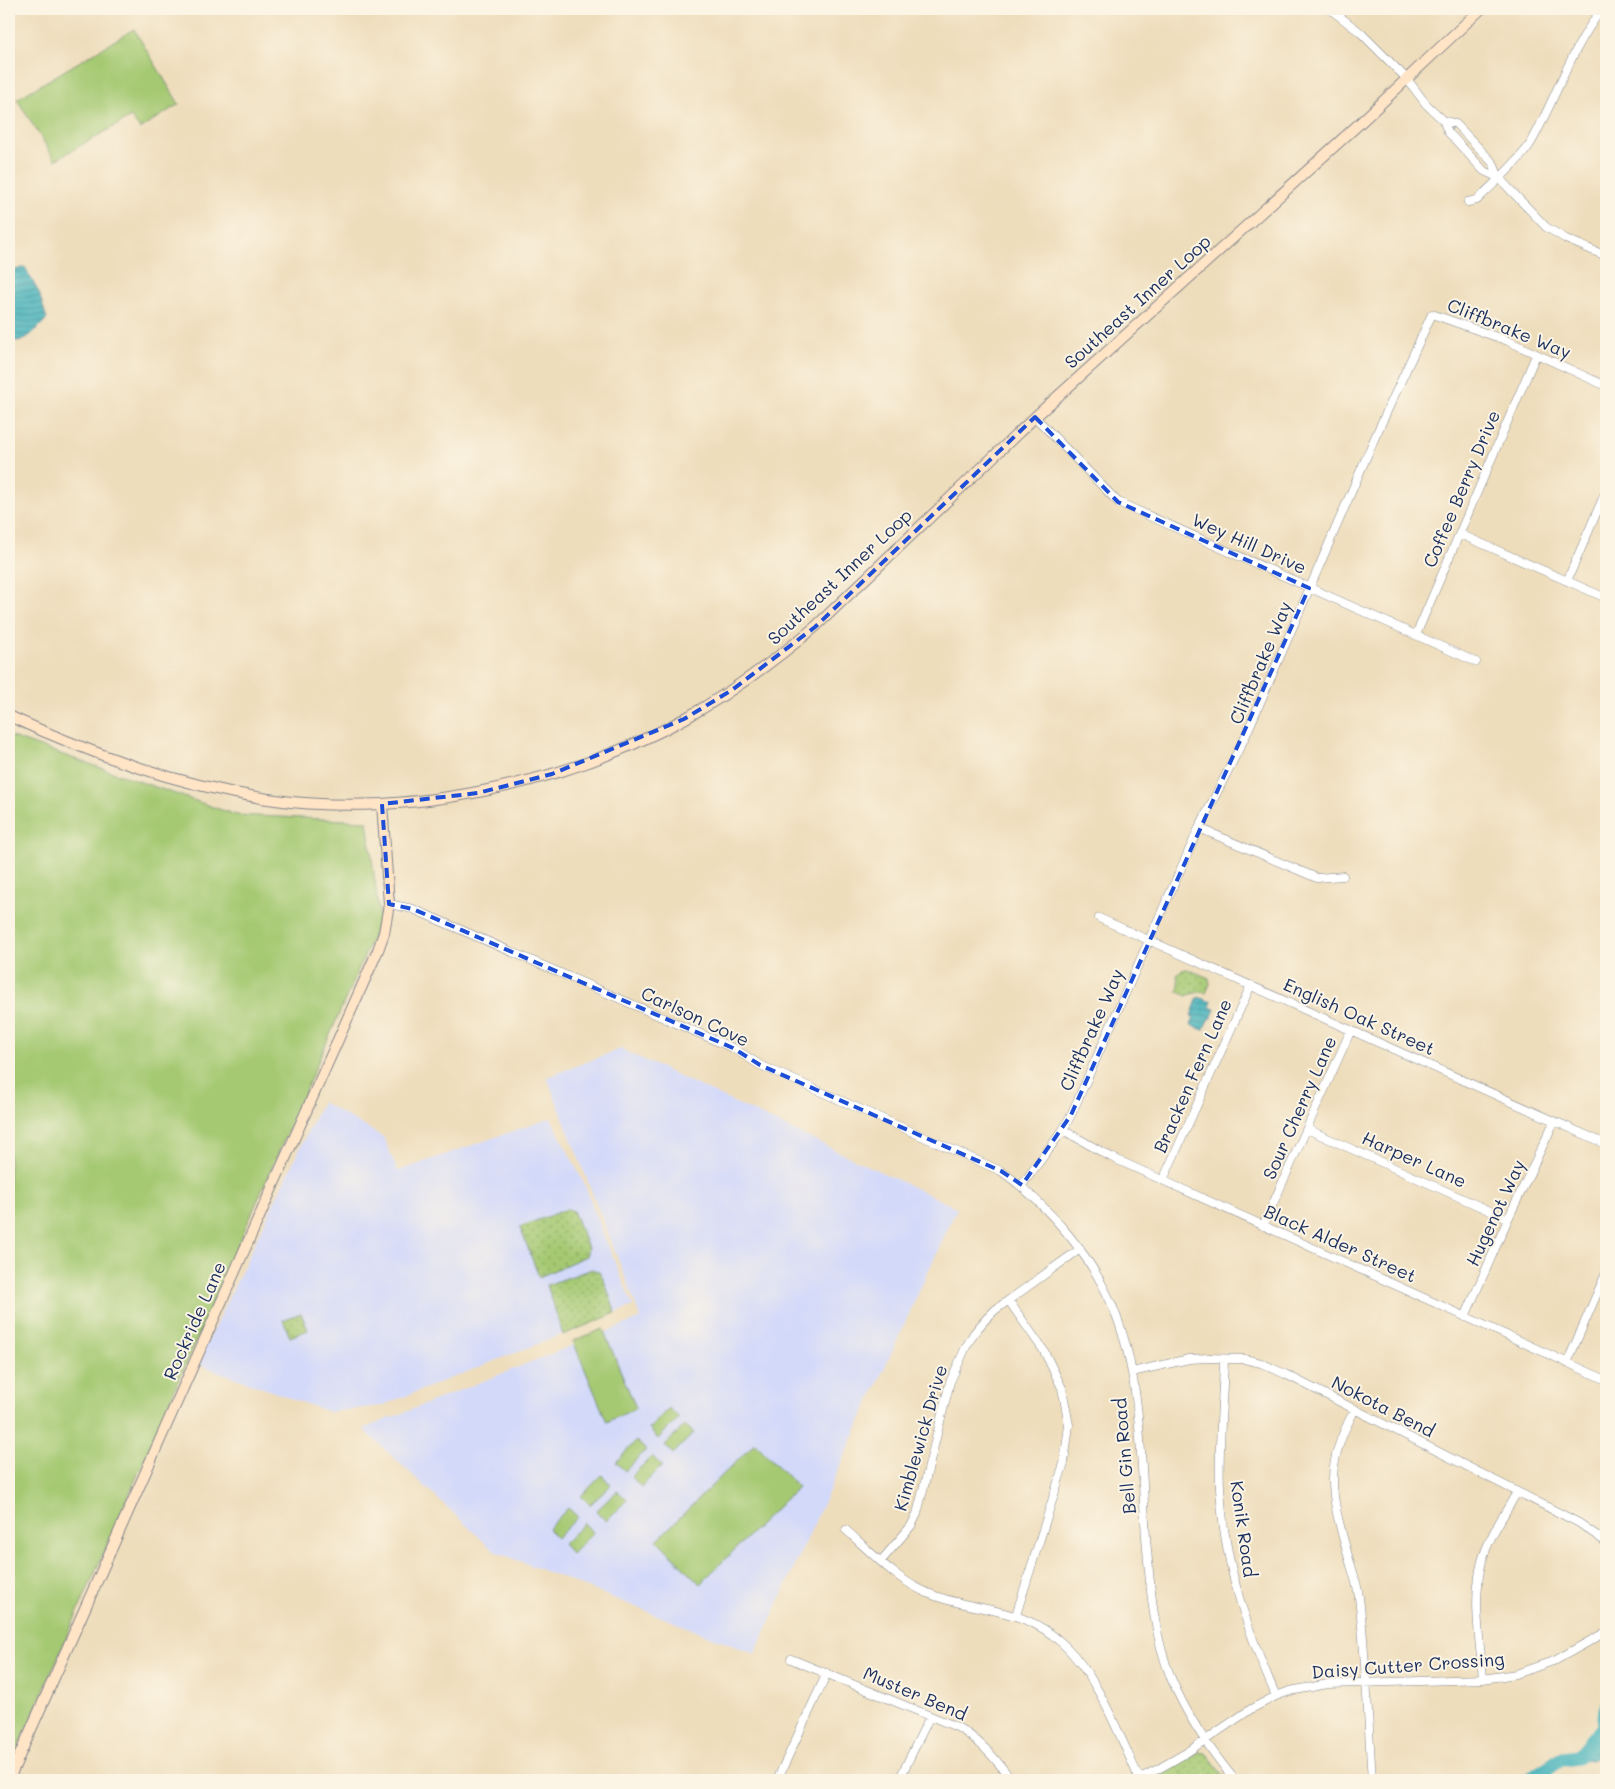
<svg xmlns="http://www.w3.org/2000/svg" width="1615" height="1789" font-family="Mali,sans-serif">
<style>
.built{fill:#d3d9f9}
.grass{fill:#a5c972;stroke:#607c68}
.park{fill:url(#park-dots);stroke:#607c68}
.water{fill:url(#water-rules);stroke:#2e708c}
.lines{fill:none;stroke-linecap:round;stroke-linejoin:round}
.river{stroke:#40b0b9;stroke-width:15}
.street-casing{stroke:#84868c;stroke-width:9}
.secondary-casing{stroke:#84868c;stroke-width:12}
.street{stroke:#fff;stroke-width:8}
.secondary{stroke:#ffe4c6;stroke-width:10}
.marked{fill:none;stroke:#1d4ed8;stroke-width:4;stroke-dasharray:10 6;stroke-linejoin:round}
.labels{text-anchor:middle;stroke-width:4;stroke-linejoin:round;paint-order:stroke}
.street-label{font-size:18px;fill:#1b2f5e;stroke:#fcf5e5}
</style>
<defs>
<pattern id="park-dots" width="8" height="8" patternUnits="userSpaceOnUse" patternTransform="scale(1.25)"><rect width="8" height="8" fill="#a5c972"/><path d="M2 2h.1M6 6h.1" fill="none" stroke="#86a461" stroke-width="1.8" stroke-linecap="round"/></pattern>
<pattern id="water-rules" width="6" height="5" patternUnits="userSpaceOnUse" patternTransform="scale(1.25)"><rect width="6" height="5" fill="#40b0b9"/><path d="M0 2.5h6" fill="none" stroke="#35909a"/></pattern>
</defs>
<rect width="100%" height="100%" fill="#fcf5e5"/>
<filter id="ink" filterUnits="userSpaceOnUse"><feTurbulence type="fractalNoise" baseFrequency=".02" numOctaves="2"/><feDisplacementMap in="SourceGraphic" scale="10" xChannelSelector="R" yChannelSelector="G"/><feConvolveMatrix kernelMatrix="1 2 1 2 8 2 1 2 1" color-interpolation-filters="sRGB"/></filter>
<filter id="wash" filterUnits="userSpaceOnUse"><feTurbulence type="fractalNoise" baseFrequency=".0096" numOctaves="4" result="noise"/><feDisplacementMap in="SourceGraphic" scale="20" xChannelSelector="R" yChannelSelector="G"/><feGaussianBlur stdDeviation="1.12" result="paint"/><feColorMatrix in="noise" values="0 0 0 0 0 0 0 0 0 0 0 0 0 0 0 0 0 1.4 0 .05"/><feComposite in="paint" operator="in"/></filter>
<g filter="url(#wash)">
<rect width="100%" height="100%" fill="#edb"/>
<path class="built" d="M621,1049L957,1208L755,1654L494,1551L363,1429L641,1318L547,1077Z
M322,1102L383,1137L398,1171L551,1118L584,1183L609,1248L633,1306L381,1406L329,1412L197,1364Z"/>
<path class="grass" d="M134,29L179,104L140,129L131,117L55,160L17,99Z
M9,736L236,815L367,821L380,920L10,1767H9Z
M603,1329L636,1408L607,1422L573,1341Z
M669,1408L679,1418L658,1439L649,1429Z
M685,1425L694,1433L673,1454L665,1445Z
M636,1441L646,1450L625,1471L616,1462Z
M755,1443L798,1487L700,1584L657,1540Z
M652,1456L662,1466L641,1487L631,1477Z
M602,1475L611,1485L590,1505L581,1496Z
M617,1491L627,1500L606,1521L596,1511Z
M568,1508L578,1517L557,1538L548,1529Z
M584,1523L593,1533L572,1554L563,1544Z"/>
<path class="park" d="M1187,969L1209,978L1210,984L1206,993L1199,992L1186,996L1178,991L1179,986L1177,975L1182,970Z
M567,1209L573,1211L588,1248L586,1256L539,1277L520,1227Z
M592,1269L600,1273L603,1278L616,1313L563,1335L547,1285Z
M301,1313L308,1330L290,1337L283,1320Z
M1199,1752L1206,1753L1228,1780H1149Z"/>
<path class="water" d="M25,267L39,293L47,319C37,328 24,347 9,339V272Z
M1198,997L1212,1002L1210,1007L1215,1009L1211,1019L1209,1018L1203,1030L1191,1025L1194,1017L1191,1016Z
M1606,1726V1754L1591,1760L1579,1758V1754Z"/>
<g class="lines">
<path class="river" d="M1530,1780L1561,1759L1578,1757L1604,1727L1606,1709"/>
</g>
</g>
<g filter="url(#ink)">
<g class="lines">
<defs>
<path id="street" d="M1330,9L1361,33L1407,79L1426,104L1443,120L1448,132L1484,171L1499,178
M1443,120L1456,124L1493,163L1499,178L1546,227L1566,239L1606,256
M1468,202L1477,200C1493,184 1522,159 1532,141C1556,97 1571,49 1602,9
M1035,417L1118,502L1476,662
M1460,534L1606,598
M1567,581L1606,491
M1416,635L1536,355
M1199,828L1317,878L1343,876
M389,904L413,909L733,1048L760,1065L1001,1171C1027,1189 1047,1209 1067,1233C1086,1256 1103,1282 1114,1310C1142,1376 1141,1466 1146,1537C1150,1585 1153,1634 1171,1678C1187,1716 1209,1749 1235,1780
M1099,918L1606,1144
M1307,1129L1508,1219
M1063,1130L1111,1157L1606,1380
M1163,1180L1251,985
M1022,1185L1063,1130L1071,1115L1199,828L1246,735L1376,435L1432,314L1508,341L1606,386
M1263,1226L1351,1030
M1009,1301L1044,1351L1062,1388L1069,1425L1064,1463L1016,1615
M1465,1317L1508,1219L1554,1122
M1224,1359C1223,1402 1218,1445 1220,1488C1224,1564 1246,1627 1276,1696
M1567,1363L1606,1273
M1132,1372L1189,1359L1209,1358L1244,1359L1261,1363L1285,1374L1579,1523L1606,1542
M1355,1409C1324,1467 1330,1491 1347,1552C1351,1567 1357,1582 1359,1597C1366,1657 1368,1719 1372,1780
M846,1530C872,1553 897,1581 930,1594C977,1613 1022,1605 1063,1644C1098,1676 1119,1735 1139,1778
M881,1561L911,1526L917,1514L950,1382L966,1347L974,1333L986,1319L995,1310L1080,1249
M791,1659L957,1727C980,1740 996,1758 1011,1780
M1483,1679C1480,1640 1472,1599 1482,1561C1489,1536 1505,1514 1517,1492
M777,1780L827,1673
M899,1780L930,1716
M1136,1780L1160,1768L1186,1753L1251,1709L1276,1696L1290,1691L1328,1684L1483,1679L1516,1674L1556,1660L1606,1632"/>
<path id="secondary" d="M9,716C92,754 177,785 268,799C403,819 565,785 684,719C731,693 774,661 815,627L1035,417L1359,124L1481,9
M9,1779L378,950L384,933L389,904L382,804"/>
</defs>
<use href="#street" class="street-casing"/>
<use href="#secondary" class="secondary-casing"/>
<use href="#street" class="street"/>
<use href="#secondary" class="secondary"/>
</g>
</g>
<path class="marked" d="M1035,417L1118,502L1309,588L1071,1115L1022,1185L1001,1171L760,1065L733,1048L413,909L389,904L382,804L478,793L552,774L684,719L732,690L815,627Z"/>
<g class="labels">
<g class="street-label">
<text transform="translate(1138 302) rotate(-42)" y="6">Southeast Inner Loop</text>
<text transform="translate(1509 329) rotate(22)" y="6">Cliffbrake Way</text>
<text transform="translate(1462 489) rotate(-67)" y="6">Coffee Berry Drive</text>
<text transform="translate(1249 544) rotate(24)" y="6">Wey Hill Drive</text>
<text transform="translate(840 577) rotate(-43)" y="6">Southeast Inner Loop</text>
<text transform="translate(1261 663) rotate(-67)" y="6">Cliffbrake Way</text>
<text transform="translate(695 1017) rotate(25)" y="6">Carlson Cove</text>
<text transform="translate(1359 1017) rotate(24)" y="6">English Oak Street</text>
<text transform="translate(1092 1030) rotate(-66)" y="6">Cliffbrake Way</text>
<text transform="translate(1193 1076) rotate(-66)" y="6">Bracken Fern Lane</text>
<text transform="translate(1300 1108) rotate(-66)" y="6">Sour Cherry Lane</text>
<text transform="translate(1414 1160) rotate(24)" y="6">Harper Lane</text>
<text transform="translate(1496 1213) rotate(-65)" y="6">Hugenot Way</text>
<text transform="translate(1340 1244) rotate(24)" y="6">Black Alder Street</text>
<text transform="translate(195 1321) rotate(-66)" y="6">Rockride Lane</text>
<text transform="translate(1383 1407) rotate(27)" y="6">Nokota Bend</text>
<text transform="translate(921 1438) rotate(-74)" y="6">Kimblewick Drive</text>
<text transform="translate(1125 1456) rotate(-95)" y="6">Bell Gin Road</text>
<text transform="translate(1243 1529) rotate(82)" y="6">Konik Road</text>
<text transform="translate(1408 1666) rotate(-4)" y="6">Daisy Cutter Crossing</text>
<text transform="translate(915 1694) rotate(23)" y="6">Muster Bend</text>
</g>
</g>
<rect width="1615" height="1789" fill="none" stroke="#fcf5e5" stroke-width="30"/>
</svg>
